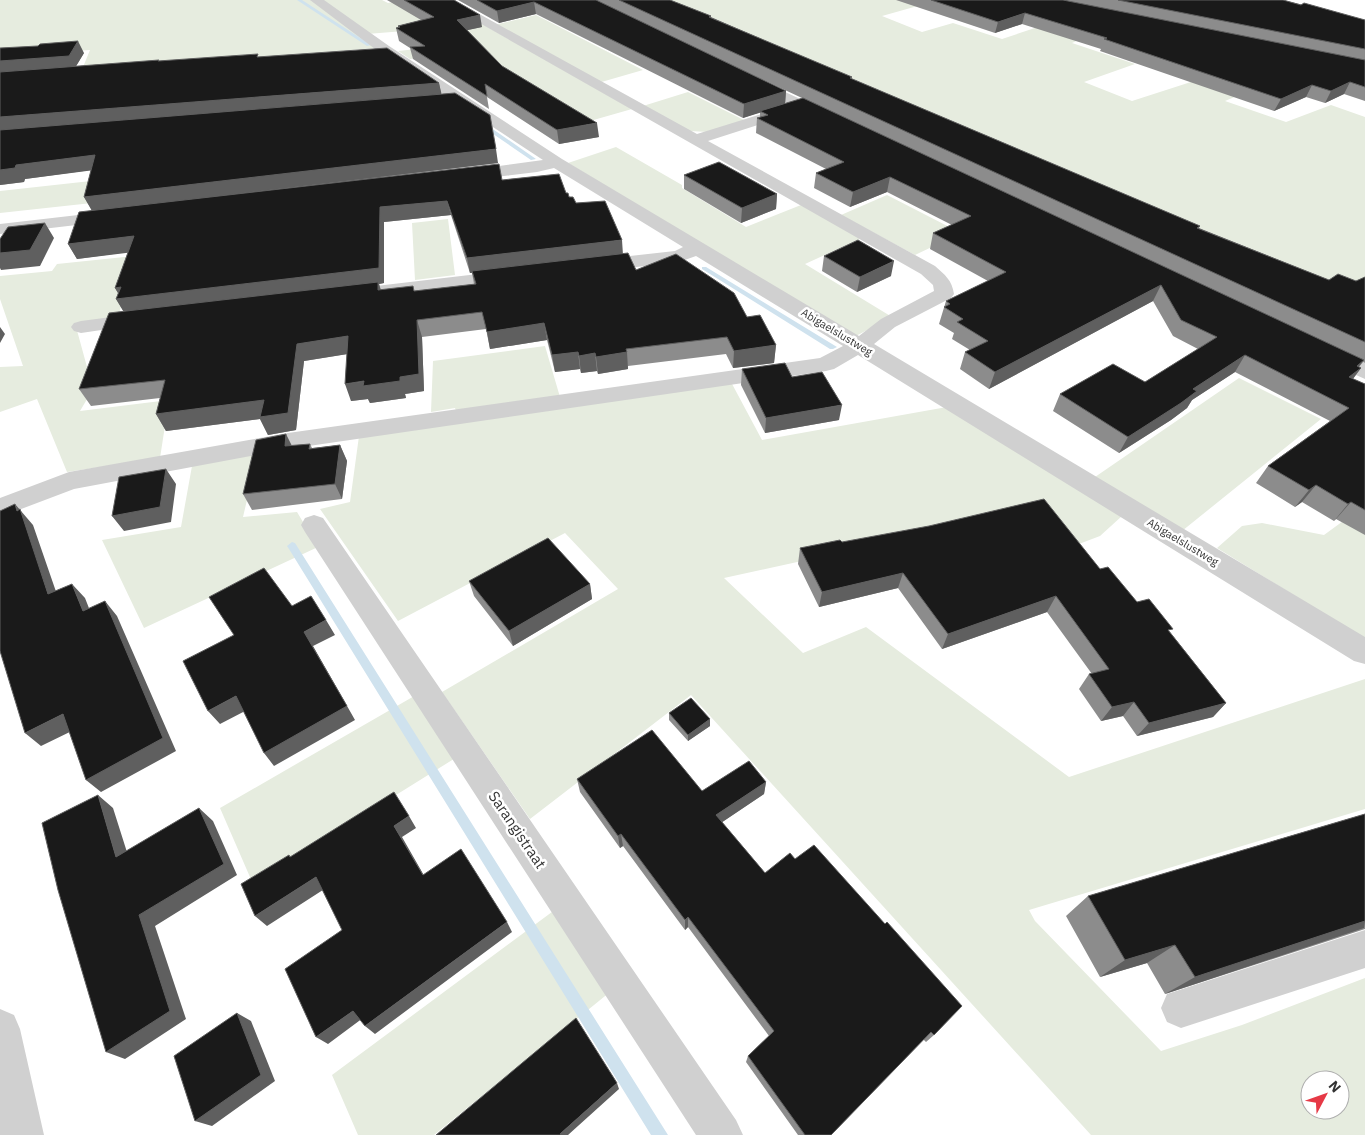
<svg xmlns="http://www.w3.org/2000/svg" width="1365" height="1135" font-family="'IBM Plex Sans',sans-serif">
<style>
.green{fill:#e6ecdf;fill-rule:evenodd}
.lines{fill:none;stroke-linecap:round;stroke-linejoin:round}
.stream{fill:#cfe2ee;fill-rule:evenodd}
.minor{fill:#d0d0d0;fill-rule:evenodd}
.wall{fill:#8c8c8c;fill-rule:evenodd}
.shaded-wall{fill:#5f5f5f}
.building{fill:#1a1a1a;stroke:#5f5f5f}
.labels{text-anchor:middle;stroke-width:5;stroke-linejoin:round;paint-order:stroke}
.far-street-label{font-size:11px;fill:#333;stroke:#fff}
.near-street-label{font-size:15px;fill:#333;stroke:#fff}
</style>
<rect width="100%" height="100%" fill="#fff"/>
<path class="green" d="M0,0H311L378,48L81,72L90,50L36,54L0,79Z
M320,0H382L388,3L403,0H440L632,109L583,123L468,52L410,59L398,51L453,45L429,29L367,34Z
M649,0H939L882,16L922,32L953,23L1002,39L1080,13L1120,21L1072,43L1135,64L1084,82L1132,101L1194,81L1237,96L1225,101L1286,122L1331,105L1365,117V283L1346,292Z
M536,15L643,70L598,83L494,25Z
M688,92L744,120L709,132L689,131L643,106Z
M616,147L682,185V188L746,227L801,205L862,238L805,264L892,317L854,337L568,163Z
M100,180L92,203L0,213V191Z
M887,195L961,233L915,255L841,215Z
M448,219L455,275L415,280L412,223Z
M134,256L118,318L75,323L93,389L80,411L169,400L160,458L67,472L37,399L0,412V367L23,366L0,299V276L52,271L57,264Z
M545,346L560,397L456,411L455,408L431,412L433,361Z
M1239,378L1321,419L1182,531L1095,477Z
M731,382L762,440L947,407L1122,516L1100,536L1071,547L1043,508L724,578L803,653L866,627L1069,777L1365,679V809L1029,910L1035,921L1161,1051L1242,1025L1365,978V1135H1091L691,695L530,819L442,692L618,589L565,533L398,621L320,509L350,502L359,436ZM1310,1080H1340V1110H1310Z
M258,453L243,517L297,512L318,547L144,628L102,540L181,527L192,466Z
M1365,505V639L1217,548L1242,526L1262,523L1324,535Z
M416,695L457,757L253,884L220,808Z
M556,909L610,992L434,1135H358L332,1075Z"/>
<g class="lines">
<path class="stream" d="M297,0H302L371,45L367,46Z
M480,123H484L536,159L531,160L480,125Z
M702,267H706L837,347L833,349H830L702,269Z
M292,542L295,543L668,1135H651L289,549L287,546Z"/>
<path class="minor" d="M310,0H324L389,46L562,159L859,336L881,319L934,291L933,285L921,274L439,0H454L697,134L791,105L747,84L745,81L747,78L752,77L831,113L833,116L831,119H821L800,109L798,112L708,141L935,266C945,275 952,280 954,294L951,298L895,327L874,344L1365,637V664L1354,661L858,355L834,369L826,371L288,449L74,489L0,517V498L69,472L288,433L820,358L843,346L696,256L679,262L594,272L587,270L584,266L587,262L594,260L675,251L683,247L554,168L537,172L463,181L457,180L455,176L457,172L463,171L543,160L379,52Z
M113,211L119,212L122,216L119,220L0,234V224Z
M512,270L519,272L522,276L519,280L376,298L369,296L366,292L369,288L376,286Z
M142,313L149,315L152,319L149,323L81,333L74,331L71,327L74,323L81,321Z
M1326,347L1365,363V379L1318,358L1315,353L1318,348Z
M314,515L323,518L736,1120L743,1135H696L305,532L301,525L305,518Z
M1365,930V968L1181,1028L1167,1022L1161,1008L1167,994Z
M0,1009L14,1015L20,1029L44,1135H0Z"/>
</g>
<path class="wall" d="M387,0H454L482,27L467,30L502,66L599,137L559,144L487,97L489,109L413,59L410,48L399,41L396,28H398V26L421,20Z
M458,0H670L711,16V17L852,79L1200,226L1199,228L1329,280L1356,281L1365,277V363L1363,362L1359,367L1361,368L1353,379L1365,384V535L1336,519L1334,521L1302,502L1295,507L1256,483L1268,466L1330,421L1235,372L1192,400L1187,408L1171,420L1119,453L1053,411L1060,394L1145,382L1198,349L1173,336L1153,301L989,389L960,369L965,352L970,350L952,339L954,333L939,324L946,301L988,281L930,249L933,233L952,225L887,192L850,207L814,188L816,173L826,169L756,133L757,118L760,117V112L743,118L536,14L499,23ZM695,48L802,98L785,104L786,91Z
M896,0H1283L1365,20V101L1344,94L1325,103L1306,97L1274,111L1100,51L1101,49L1022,24L995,33Z
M0,48L84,53L76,66L160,61L260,57L439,83L441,94L498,163L383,177L502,180L566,193L636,270L747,317L776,345L774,363L733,368L726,354L628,366V369L598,374L597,371L581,373L580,369L555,372L547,340L490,349L486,329L422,337L424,391L405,394L406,398L370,403L368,399L351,401L347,354L304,361L296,430L268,435L260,419L166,431L156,414L160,398L91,406L79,389L124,312L116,299L118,293L115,288L128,252L77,259L68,244L92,210L84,197L91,170L25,179L24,182L0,185ZM451,215L470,273H472L474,284L415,291L381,290L379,284L384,283V222Z
M684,175L777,194L776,209L741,223L684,189Z
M824,256L891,276L857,292L822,271Z
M742,369L792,377L839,420L765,433L741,385Z
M310,444L312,448L340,445L347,461L342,499L252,510L243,494L292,446Z
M842,542L1100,569L1170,632L1226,703L1213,717L1137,736L1123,716L1101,721L1079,689L1089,674H1092L1047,612L942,649L898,588L819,607L798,564L800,548Z
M469,581L590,584L592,599L513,646L474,596Z
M669,713L710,719V726L688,741L669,720Z
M577,779L702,791L766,782L764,794L722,822L765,873L934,1035L926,1042L923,1039L831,1135H798L746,1062L748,1056L769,1036L688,927L685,930L623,846L620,848L580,792Z
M1365,814V929L1165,994L1147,963L1100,977L1066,916L1088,896Z"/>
<path class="shaded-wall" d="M534,2L536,14L499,23L497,11Z
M1025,13L1022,24L995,33L998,22Z
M480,15L482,27L459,32L457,20Z
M78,41L84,53L75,68L0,74V61Z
M1350,82L1344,94L1325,103L1331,91Z
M439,83L442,96L0,131V117Z
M1312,85L1306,97L1274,111L1281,99Z
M786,91L785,105L743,118L744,104Z
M597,123L599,137L559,144L557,130Z
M496,149L498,163L92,211L84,197Z
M95,155L102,169L25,179L24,182L0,185V170L16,165Z
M890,177L887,192L850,207L853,192Z
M777,194L776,209L741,223L742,208Z
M447,201L451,215L384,222V283L379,284L383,299L125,314L116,299L121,298L115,288L380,207Z
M45,223L54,238L40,266L1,270L0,268V253Z
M134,236L142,251L77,259L68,244Z
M622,240L623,255L470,273L467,258Z
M894,261L891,276L857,292L860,277Z
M1161,285L1153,301L989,389L995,372Z
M417,320L422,337L424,391L405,394L406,398L370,403L368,399L351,401L345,384L400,377Z
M544,323L547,340L490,349L487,332Z
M0,327L5,334L0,343Z
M348,336L354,353L304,361L296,430L268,435L260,419L166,431L156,414L297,344Z
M776,345L774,363L733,368L734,351Z
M578,352L580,369L555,372L552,355Z
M627,352L628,369L598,374L596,357Z
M595,353L597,371L581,373L579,356Z
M1245,355L1235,372L1192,400L1187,408L1171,420L1119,453L1128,437L1193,389Z
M1364,360L1354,373L1361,368L1349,384L1337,394L1357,366Z
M842,405L839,420L765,433L766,418Z
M286,434L294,450L285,446Z
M340,445L347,461L342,499L335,484Z
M166,469L176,484L171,522L124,531L112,516Z
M1316,485L1302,502L1295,507L1309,490Z
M1351,502L1336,519L1334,521L1348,504Z
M15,504L33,525L62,609L48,594Z
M903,573L898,588L819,607L822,592Z
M72,584L85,598L96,626L83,611Z
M590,584L592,599L513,646L509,631Z
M1056,596L1047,612L942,649L948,634Z
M105,601L117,616L176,751L101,792L86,780Z
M326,620L335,635L313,646L355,720L274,766L264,753L304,632Z
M236,696L247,710L220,724L208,711Z
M1134,702L1123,716L1101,721L1112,707Z
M1226,703L1213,717L1137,736L1149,723Z
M63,714L78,728L41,746L25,733Z
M710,719V726L688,741V735Z
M766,782L764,794L715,827L716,815Z
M98,795L113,808L132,868L116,857Z
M199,808L213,821L237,875L155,926L186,1019L125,1059L106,1052L139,915Z
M409,816L416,828L402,837L430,886L423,875L394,826Z
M621,834L623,846L620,848L618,836Z
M316,877L326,888L267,926L255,916Z
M688,917V927L685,930V920Z
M1365,921L1364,928L1165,994L1195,977Z
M507,922L512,932L375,1034L365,1026Z
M1175,945L1147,963L1100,977L1125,960Z
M353,1011L363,1018L328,1044L316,1037Z
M237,1013L251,1021L275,1081L212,1126L195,1121Z
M617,1083L619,1089L568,1135H561L560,1134Z"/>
<path class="building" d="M404,0H454L480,15L457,20L502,66L597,123L557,130L485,84L487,96L410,47L425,46L396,28L400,27L398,26L434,17Z
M477,0H596L786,91L744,104L534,2L497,11Z
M619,0H670L711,16L709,17L852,77L850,78L1200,226L1197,228L1329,280L1338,274L1356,281L1365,277V342Z
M931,0H1063L1365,60V87L1350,82L1331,91L1312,85L1281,99L1104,39L1107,38L1025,13L998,22Z
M1118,0H1283L1301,5L1304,3L1365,20V49Z
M78,41L69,56L0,61V48L38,46L40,44Z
M387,48L439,83L0,117V72L159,60L158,61L258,54L257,57Z
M455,93L490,115L496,149L84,197L95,155L16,165L15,168L0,170V130Z
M803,98L1364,360L1357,366L1361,368L1349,377L1365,384V510L1351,502L1348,504L1316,485L1309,490L1268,466L1349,408L1245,355L1193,389L1197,391L1181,403L1128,437L1060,394L1113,364L1145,382L1217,337L1181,320L1161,285L995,372L965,352L988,341L957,322L963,319L944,307L950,304L946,301L1006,272L933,233L971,216L890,177L853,192L816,173L844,162L757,118L768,115L760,111Z
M719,162L777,194L742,208L684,175Z
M499,164L502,180L559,174L566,193H568L569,197H573L576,203L605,201L622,240L467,258L447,201L380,207L379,268L116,299L121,287L115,288L134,236L68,244L79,212Z
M45,223L30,250L0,253V239L8,227Z
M858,240L894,261L860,277L824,256Z
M628,253L636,270L676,254L734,293L747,317L760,315L776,345L734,351L727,337L626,349L627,352L596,357L595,353L579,356L578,352L552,355L544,323L487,332L482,312L417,320L419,374L400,377V381L363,386L364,381L345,384L348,336L297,344L288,413L260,417L264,400L156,414L165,380L79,389L109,313L378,282V290L413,286L414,291L476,284L472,271Z
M785,363L792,377L822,372L842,405L766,418L742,369Z
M286,434L285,446L310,444L309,449L340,445L335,484L243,494L256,440Z
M166,469L160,507L112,516L119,477Z
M1044,499L1100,569L1108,567L1137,602L1149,599L1173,629L1168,630L1226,703L1149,723L1134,702L1112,707L1089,674L1109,669L1056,596L948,634L903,573L822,592L800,548L840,540L842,542L929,526Z
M15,504L17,511L20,509L48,594L72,584L83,611L105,601L163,738L86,780L63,714L25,733L0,651V511Z
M548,538L590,584L509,631L469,581Z
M264,568L292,606L311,596L326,620L304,632L347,706L264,753L236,696L208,711L183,661L234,635L209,597Z
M691,698L710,719L688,735L669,713Z
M652,730L702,791L749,761L766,782L716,815L765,873L790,853L795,859L814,845L885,924L887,922L962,1006L934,1035L931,1032L831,1135H805L748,1056L774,1031L688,917L685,920L621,834L618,836L577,779Z
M394,792L409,816L394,826L423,875L461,849L507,922L365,1026L353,1011L316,1037L285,969L342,930L316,877L255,916L241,884L289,855L290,857Z
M98,795L116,857L199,808L224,864L139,915L170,1011L106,1052L58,890L42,823Z
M1365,814V921L1195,977L1175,945L1125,960L1088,896Z
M237,1013L261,1075L195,1121L174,1056Z
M576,1018L617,1083L560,1134L561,1135H436Z"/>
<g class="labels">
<g class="far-street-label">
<text transform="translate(837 332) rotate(31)" y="4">Abigaelslustweg</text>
<text transform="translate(1183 542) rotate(31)" y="4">Abigaelslustweg</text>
</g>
<g class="near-street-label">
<text transform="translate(517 830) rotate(56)" y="5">Sarangistraat</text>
</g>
</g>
<g transform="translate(1325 1095) rotate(49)"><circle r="24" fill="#ffffff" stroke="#adadad"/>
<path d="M0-4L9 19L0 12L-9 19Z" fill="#e63946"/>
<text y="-8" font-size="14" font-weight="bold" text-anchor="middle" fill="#333333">N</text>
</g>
</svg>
